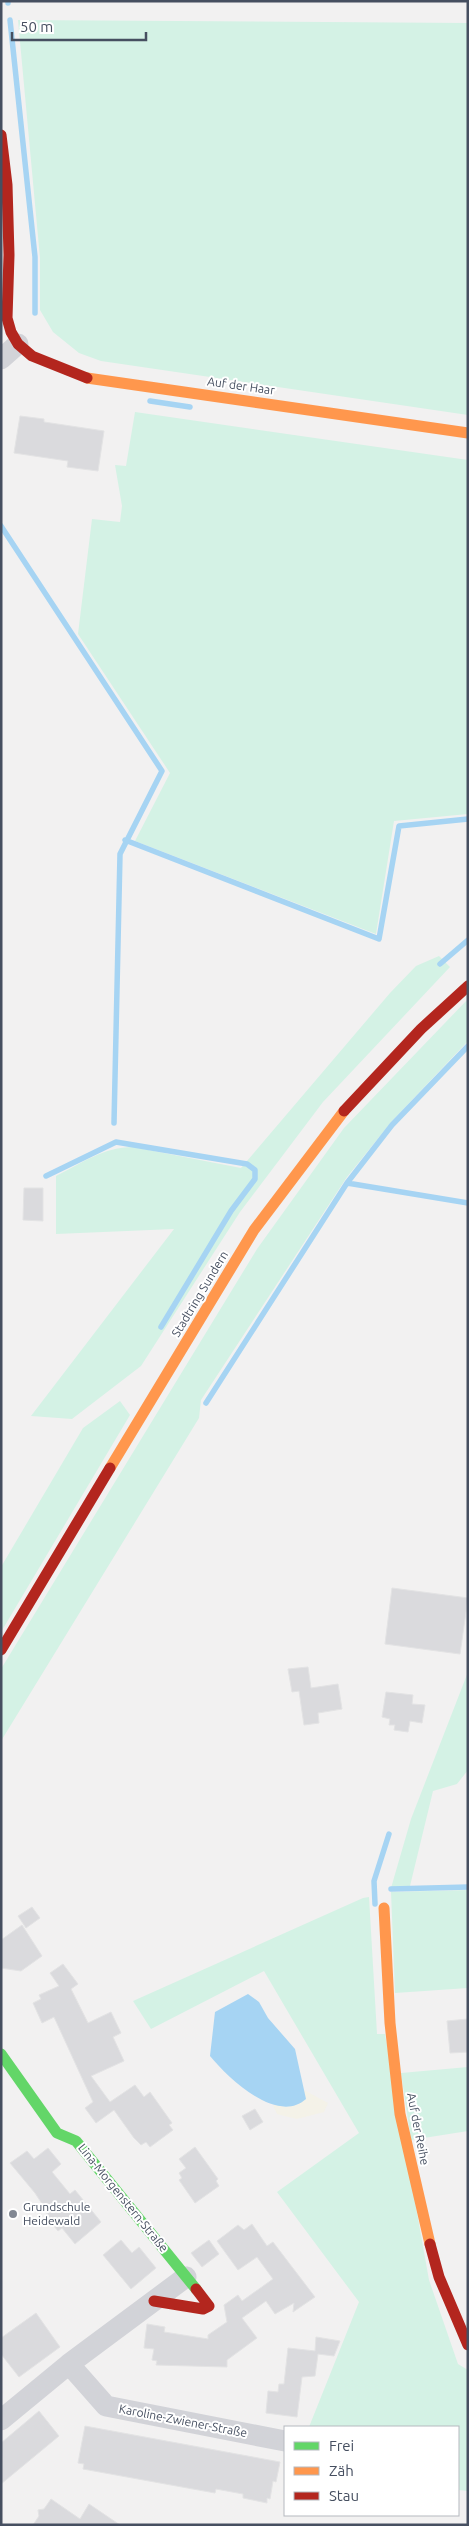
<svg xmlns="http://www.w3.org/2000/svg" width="469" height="2526" font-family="Ubuntu,sans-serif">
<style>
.green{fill:#d4f2e5}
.sand{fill:#f4f2e8}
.water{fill:#a6d4f3}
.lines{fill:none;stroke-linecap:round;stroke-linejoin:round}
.stream{stroke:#a6d4f3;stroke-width:5.5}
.building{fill:#dadadd;stroke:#e3e3e4}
.street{stroke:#d2d3d8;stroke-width:21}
.fast{stroke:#63d668;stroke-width:11}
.slow{stroke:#ff974d;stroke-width:11}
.jam{stroke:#b3261e;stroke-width:11}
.poi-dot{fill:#828893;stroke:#fff;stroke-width:2}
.labels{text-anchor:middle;stroke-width:4;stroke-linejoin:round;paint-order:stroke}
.street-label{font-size:12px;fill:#464f60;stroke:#fff}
.poi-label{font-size:12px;fill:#464f60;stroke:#fff;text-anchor:start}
</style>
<rect width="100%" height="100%" fill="#f2f1f1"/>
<path class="green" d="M18,20L468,23V415L101,361L79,353L53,332L40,310V258Z
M135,412L468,460V814L394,821L376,934L135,841L170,773L78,634L92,519L120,522L122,506L115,465L126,466Z
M439,956L450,967L323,1102L240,1212L141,1366L72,1419L31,1416L174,1229L56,1234V1176C82,1163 104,1147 133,1147L241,1168L390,993L416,966Z
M468,999V1041L392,1121L347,1177L201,1400L199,1418L1,1741V1669L257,1249L344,1128Z
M120,1401L130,1415L1,1632V1567L83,1428Z
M468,1672V1770L457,1784L433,1791L410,1886L391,1888L411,1819Z
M468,1890V1988L395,1993L391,1892Z
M369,1897L377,2034H385L429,2280L458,2364L468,2370V2491L458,2490V2427H309L359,2302L277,2192L359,2133L264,1971L151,2029L133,2001L363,1898Z
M468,2067V2131L411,2140L401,2073Z"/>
<path class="sand" d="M302,2089L328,2103L324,2112L297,2119L277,2114L273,2105L288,2107L306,2099Z"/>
<path class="water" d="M248,1994L259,2002L268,2018L295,2049L306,2099C277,2125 228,2078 210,2056L215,2012Z"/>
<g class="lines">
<path class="stream" d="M8,1V3
M10,20L35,257V313
M150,401L190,407
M1,526L162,771L120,854L114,1123
M125,840L379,939L399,826L468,819
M440,964L468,940
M46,1176L116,1142L247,1164L255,1170V1179L231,1211L161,1327
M347,1183L468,1203
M206,1403L347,1183L392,1125L468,1046
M391,1889L468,1887
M375,1904L374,1881L389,1834"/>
</g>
<path class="building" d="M20,416L44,419V422L104,431L98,471L67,467L68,461L14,453Z
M24,1188H43V1221L23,1220Z
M392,1588L468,1598L460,1654L385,1644Z
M308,1667L311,1688L338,1684L342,1709L318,1713L319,1723L304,1725L299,1691L292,1692L288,1669Z
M386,1692L413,1695L412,1704L425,1705L422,1723L410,1721L408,1732L394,1730L395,1725H389L390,1719L382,1717Z
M32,1907L40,1918L26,1928L18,1916Z
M22,1925L42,1956L21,1971L1,1968V1940Z
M63,1964L78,1984L71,1989L88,2023L111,2012L121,2033L113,2037L124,2061L91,2076L110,2102L135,2085L144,2097L150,2092L172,2123L169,2125L173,2130L150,2147L146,2142L141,2145L134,2138L114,2110L96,2123L85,2108L93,2102L54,2017L42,2023L33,2003L41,1999L39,1995L59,1986L50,1973Z
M468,2019V2052L450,2053L447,2021Z
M255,2109L263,2122L250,2130L242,2116Z
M195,2147L218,2179L216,2181L219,2186L195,2203L179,2180L182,2178L179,2173L186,2168L179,2159Z
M48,2148L61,2164L52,2172L70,2194L75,2190L101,2222L75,2244L62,2228L58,2231L45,2215L48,2213L35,2193L10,2163L27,2151L34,2159Z
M252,2224L267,2246L273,2242L315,2297L293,2312L294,2303L275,2314L266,2301L242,2318L257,2338L227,2360V2367L156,2365L157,2361L152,2360L154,2349L144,2348L147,2324L165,2327L164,2332L208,2339V2335L227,2322L224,2305L238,2295L242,2301L273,2279L257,2257L238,2270L217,2241L238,2225L244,2230Z
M121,2240L132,2253L139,2247L156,2268L131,2289L103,2255Z
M209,2240L219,2254L202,2267L191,2253Z
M36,2313L60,2347L19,2377L1,2354V2338Z
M316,2337L340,2341L334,2356L318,2354L315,2376L302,2377L297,2417L266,2413L268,2391L278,2392L279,2384H284L288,2348L315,2351Z
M39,2411L59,2436L1,2484V2443Z
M85,2426L280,2462L276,2482L273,2481L270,2499L267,2498V2503L243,2498V2494L216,2489L215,2493L83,2469L84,2464L78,2463Z
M51,2499L80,2519L89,2504L120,2525H33L39,2516L38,2510L44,2509Z"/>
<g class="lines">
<path class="street" d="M1,359L18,344
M69,2364L106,2406L285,2441
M1,2420L69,2364L186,2277"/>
<path class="fast" d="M1,2054L57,2133L76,2141L196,2289"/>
<path class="slow" d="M87,378L468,433
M110,1468L254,1230L344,1111
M384,1908L390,2023L400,2114L430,2244"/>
<path class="jam" d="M1,135L7,185L9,255L7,318L11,332L18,344L32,356L87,378
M344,1111L421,1029L468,986
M1,1650L110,1468
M430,2244L439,2277L468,2345
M154,2301L203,2309L209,2306L196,2289"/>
</g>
<circle class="poi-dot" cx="13" cy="2214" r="5"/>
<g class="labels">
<g class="street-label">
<text transform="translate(241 386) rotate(8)" y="4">Auf der Haar</text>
<text transform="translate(200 1294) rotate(-59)" y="4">Stadtring Sundern</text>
<text transform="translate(418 2129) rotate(79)" y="4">Auf der Reihe</text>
<text transform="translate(123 2198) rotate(51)" y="4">Lina-Morgenstern-Straße</text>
<text transform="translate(183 2421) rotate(11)" y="4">Karoline-Zwiener-Straße</text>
</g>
<g class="poi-label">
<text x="23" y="2211">Grundschule<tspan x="23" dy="14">Heidewald</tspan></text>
</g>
</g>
<rect width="469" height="2526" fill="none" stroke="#464f60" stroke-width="5"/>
<rect x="284" y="2426" width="175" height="90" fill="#ffffff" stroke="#b5b9bf"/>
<rect x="294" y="2442" width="25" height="8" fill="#63d668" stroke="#b5b9bf"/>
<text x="329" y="2451" font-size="15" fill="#464f60">Frei</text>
<rect x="294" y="2467" width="25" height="8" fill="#ff974d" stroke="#b5b9bf"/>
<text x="329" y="2476" font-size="15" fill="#464f60">Zäh</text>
<rect x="294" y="2492" width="25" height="8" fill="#b3261e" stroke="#b5b9bf"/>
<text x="329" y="2501" font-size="15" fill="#464f60">Stau</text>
<path d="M12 32v8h134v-8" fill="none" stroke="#464f60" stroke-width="2.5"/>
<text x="20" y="32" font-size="15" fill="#464f60" stroke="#ffffff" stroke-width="4" paint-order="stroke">50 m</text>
</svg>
